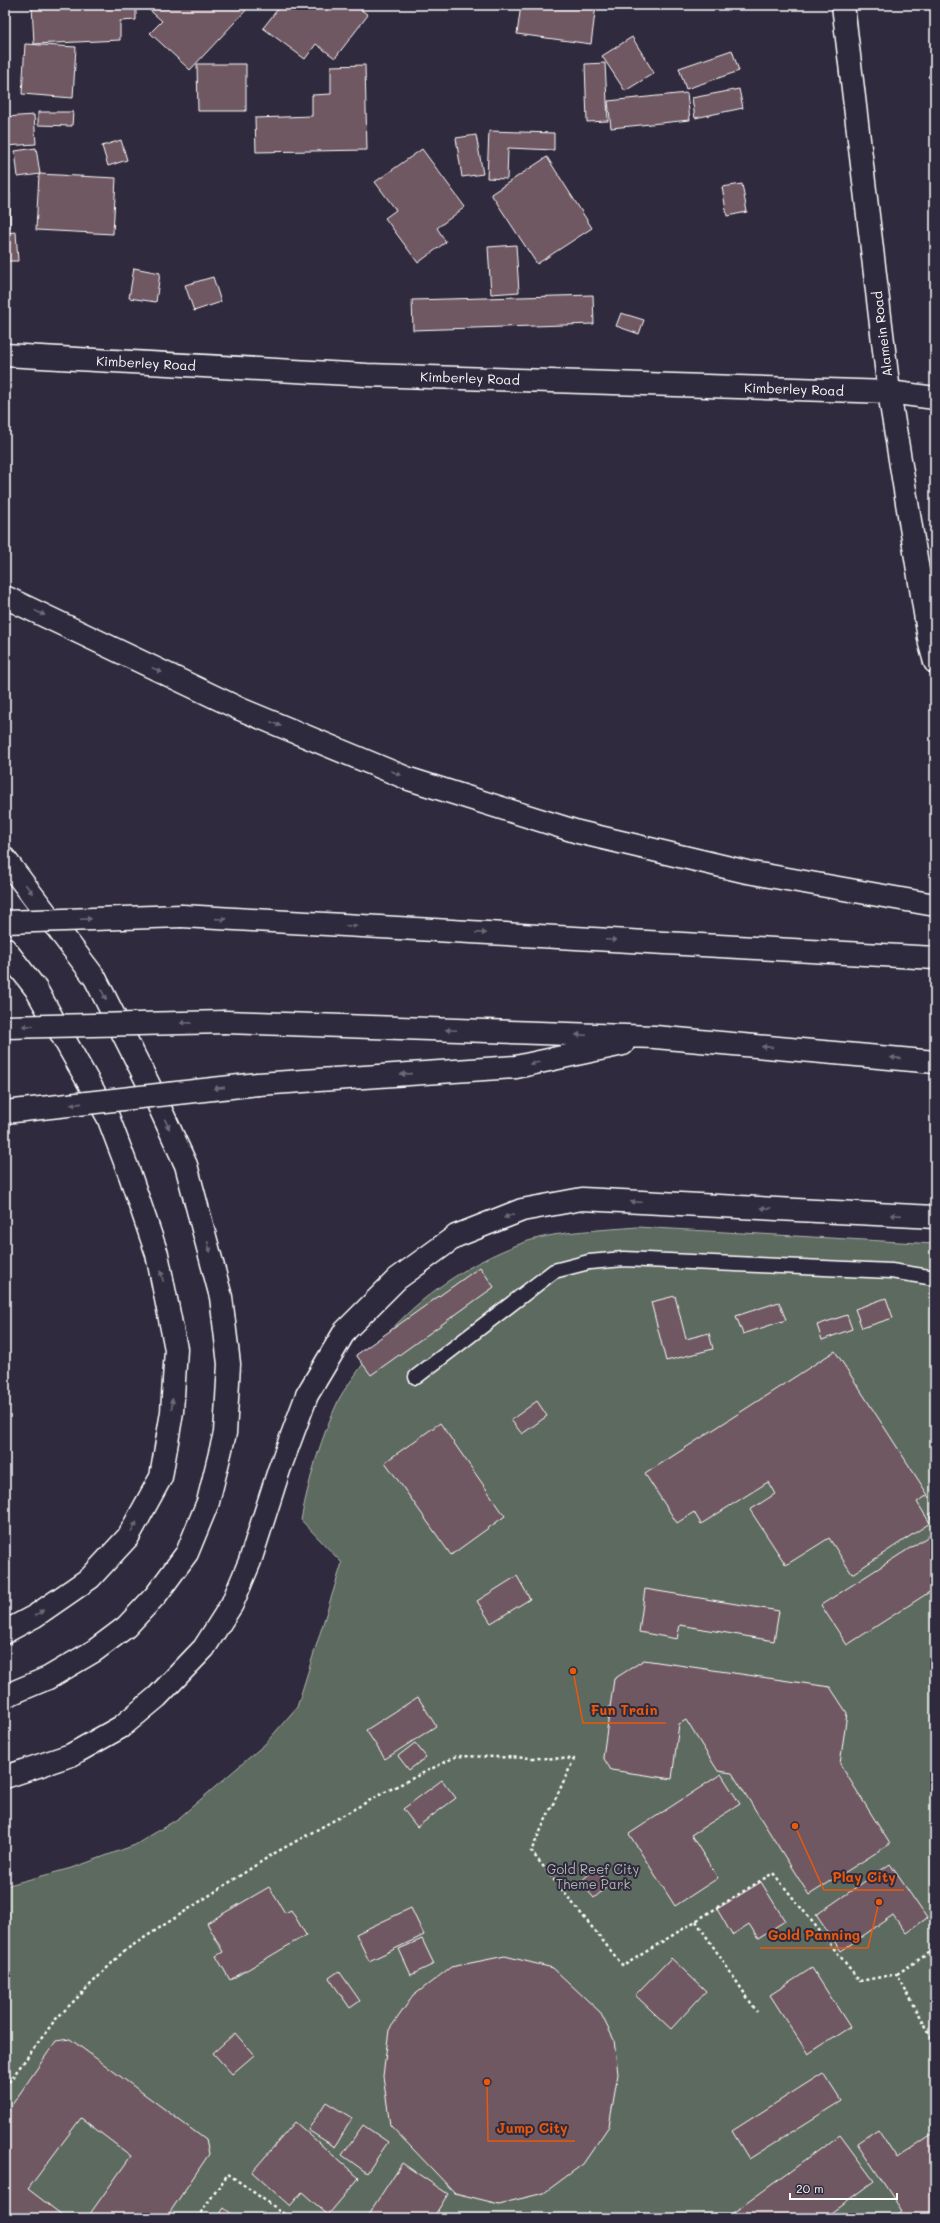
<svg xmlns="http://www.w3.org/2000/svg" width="940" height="2223" font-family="Mali,sans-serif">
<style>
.green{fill:#5d6a5f;stroke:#aeb4af}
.building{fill:#705862;stroke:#fff}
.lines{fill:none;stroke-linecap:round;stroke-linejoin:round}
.lane-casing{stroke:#fff;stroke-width:17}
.street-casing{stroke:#fff;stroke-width:25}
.secondary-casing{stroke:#fff;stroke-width:25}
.highway-casing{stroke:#fff;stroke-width:25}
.path{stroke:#fff;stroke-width:2.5;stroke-dasharray:3 3;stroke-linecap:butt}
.lane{stroke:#2f2a3d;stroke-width:14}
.street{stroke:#2f2a3d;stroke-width:22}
.secondary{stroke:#2f2a3d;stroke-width:22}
.highway{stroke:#2f2a3d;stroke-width:22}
.highway-bridge-casing{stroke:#fff;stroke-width:25;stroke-linecap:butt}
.highway-bridge{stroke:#2f2a3d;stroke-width:22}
.oneway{fill:#6d6a77}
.labels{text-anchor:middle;stroke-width:4;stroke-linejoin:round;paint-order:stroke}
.street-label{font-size:13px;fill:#fff;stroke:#2f2a3d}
.park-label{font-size:13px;fill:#aeb4af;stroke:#2f2a3d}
.leader{fill:none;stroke:#e8590c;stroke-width:1.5}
.callout-dot{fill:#e8590c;stroke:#2f2a3d;stroke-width:1.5}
.callout-label{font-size:14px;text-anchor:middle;font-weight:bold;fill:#e8590c;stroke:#2f2a3d;stroke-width:4;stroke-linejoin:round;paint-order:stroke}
</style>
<rect width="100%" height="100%" fill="#2f2a3d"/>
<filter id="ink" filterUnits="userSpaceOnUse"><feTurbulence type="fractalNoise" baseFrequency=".025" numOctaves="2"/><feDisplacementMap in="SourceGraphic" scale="8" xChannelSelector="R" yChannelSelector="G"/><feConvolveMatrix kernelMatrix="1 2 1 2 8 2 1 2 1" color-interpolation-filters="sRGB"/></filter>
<g filter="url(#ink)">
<path class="green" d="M637,1227L935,1244V2218H5V1886L75,1867L135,1845L179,1818L265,1744L297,1707L342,1563L301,1520C309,1479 321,1437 339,1399C344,1389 352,1380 358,1371C399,1311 458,1265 528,1241C558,1231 605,1230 637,1227Z"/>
<path class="building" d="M32,5H136V20L120,21V40L34,44Z
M148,5H246L249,7L190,70L150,33L162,21L146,7Z
M281,5H355L368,15L335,58L316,44L305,59L263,28Z
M521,5H596L591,44L517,34Z
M632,37L654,73L625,91L602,56Z
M25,44L76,47L73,98L22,94Z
M732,50L739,71L686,89L679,68Z
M605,63L608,121L587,122L585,64Z
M197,64H246V111H198Z
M365,65L367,150L256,152L255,118L312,116V95L331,94V66Z
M935,65V82L928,77Z
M739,89L743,108L695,118L692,98Z
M687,93L690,120L611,128L608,101Z
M38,112H73L72,126L38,125Z
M34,115L36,144L5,146V117Z
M489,131L554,133V150L508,148L507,179L487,178Z
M476,135L483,174L462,177L456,138Z
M121,140L127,160L108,166L102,146Z
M36,148L40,174L18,177L15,151Z
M422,149L465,207L437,228L446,242L418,263L385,218L396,210L375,182Z
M547,157L592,228L537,264L491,194Z
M39,174L116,178L113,234L36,230Z
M742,184L747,212L727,216L722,187Z
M5,193H10V227H5Z
M16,232L18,261H5V233Z
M516,245L519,292L491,294L488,247Z
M134,268L160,273L156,302L129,298Z
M213,277L221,302L194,311L185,285Z
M593,295L594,324L413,330L412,300Z
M621,313L644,320L639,334L616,326Z
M480,1267L494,1287L371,1375L356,1355Z
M675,1296L686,1339L709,1333L713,1349L666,1361L651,1302Z
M886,1298L893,1318L862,1328L855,1309Z
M779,1302L786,1320L743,1334L736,1316Z
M847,1315L852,1329L822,1340L817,1325Z
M835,1351L928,1495L917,1502L930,1523L852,1574L829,1538L786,1565L750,1510L775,1494L768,1482L701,1524L694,1512L677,1523L645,1474Z
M537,1401L547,1416L522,1434L511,1420Z
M440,1423L505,1516L451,1555L385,1462Z
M935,1511V1525L929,1515Z
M932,1534L935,1538V1597L931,1591L847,1645L821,1605Z
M517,1576L530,1599L491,1623L477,1601Z
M645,1589L779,1611L774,1641L680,1625L677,1639L639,1632Z
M644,1660L830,1687L847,1713L840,1764L890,1844L809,1895L732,1773L718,1771L686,1720L679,1724L672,1779L611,1770L603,1757L614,1679Z
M418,1697L436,1726L385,1759L366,1730Z
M415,1743L426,1757L409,1770L398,1756Z
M721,1774L740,1804L691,1835L718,1878L675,1906L629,1834Z
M442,1780L456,1798L417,1827L403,1809Z
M890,1864L927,1918L906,1933L893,1915L841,1951L816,1915Z
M595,1869L609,1885L594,1898L580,1882Z
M761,1882L785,1921L758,1938L749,1924L732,1935L717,1909Z
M269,1887L285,1913L291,1910L306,1935L230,1980L216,1956L223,1952L207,1923Z
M411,1908L424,1935L369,1961L356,1934Z
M422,1939L434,1964L411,1975L399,1949Z
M505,1956L553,1968L600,2012L614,2040L618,2074L609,2126L583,2164L544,2193L499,2204L455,2193L390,2125L383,2076L389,2030L413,1996L451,1967Z
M671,1958L706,1991L671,2029L635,1995Z
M812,1968L850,2027L808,2054L770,1995Z
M339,1971L360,2001L350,2008L329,1978Z
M235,2033L254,2055L232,2074L213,2053Z
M70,2039L206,2140L209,2154L166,2218H87L131,2156L81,2118L28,2189L66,2218H5V2115L56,2041Z
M823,2073L841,2101L749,2159L732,2131Z
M326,2102L352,2118L335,2147L308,2130Z
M295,2122L359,2178L328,2215L302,2192L290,2206L252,2172Z
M363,2125L388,2142L367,2173L342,2155Z
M878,2129L897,2158L935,2132V2218H892L902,2211L857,2143Z
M840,2135L874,2181L824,2218H726Z
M402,2163L448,2194L433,2218H366Z
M224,2208L237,2218H217Z"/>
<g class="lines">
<defs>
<path id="lane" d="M416,1377L554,1271L589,1262L624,1259L891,1271L935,1278"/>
<path id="street" d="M889,392L935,398"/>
<path id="secondary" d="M843,5L889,392L930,644L935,662
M5,355L367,375L889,392"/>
<path id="highway" d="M5,597L240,709L409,779L578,832L747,872L935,905
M5,859L95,978L153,1093L186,1165L221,1297L229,1364L225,1433L208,1502L187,1553L156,1595L126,1627L94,1651L48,1678L5,1696
M182,916L935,958
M5,949L36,989L108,1117L130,1175L157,1254L176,1349L172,1412L161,1477L128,1537L90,1578L35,1616L5,1632
M225,1022L655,1037L935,1062
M258,1084L516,1067L623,1044
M5,1777L71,1755L121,1727L157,1697L204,1648L232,1604L250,1561L279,1470L307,1395L345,1331L397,1279L456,1236L522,1210L582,1199L935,1217"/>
</defs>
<use href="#lane" class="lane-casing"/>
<use href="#street" class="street-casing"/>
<use href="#secondary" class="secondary-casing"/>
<use href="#highway" class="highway-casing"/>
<path class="path" d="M696,1921L757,2012
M897,1974L935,1949
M5,2087L55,2020L124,1951L273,1854L385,1792L457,1756L574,1759L531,1851L623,1966L773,1873L860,1981L897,1974L935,2043
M197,2218L228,2174L290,2218"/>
<use href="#lane" class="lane"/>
<use href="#street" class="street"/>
<use href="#secondary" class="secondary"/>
<use href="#highway" class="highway"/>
<defs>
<path id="highway-bridge" d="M5,922L182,916
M5,1027L225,1022
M5,1112L258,1084"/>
</defs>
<use href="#highway-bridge" class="highway-bridge-casing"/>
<use href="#highway-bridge" class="highway-bridge"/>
</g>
<defs><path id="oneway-solid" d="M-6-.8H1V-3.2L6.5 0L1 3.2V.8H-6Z"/></defs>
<g class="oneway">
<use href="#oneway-solid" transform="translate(40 613) rotate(26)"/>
<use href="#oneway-solid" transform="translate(157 670) rotate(26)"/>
<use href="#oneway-solid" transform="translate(276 724) rotate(22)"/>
<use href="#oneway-solid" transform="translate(396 773) rotate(22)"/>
<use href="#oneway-solid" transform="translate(29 889) rotate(53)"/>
<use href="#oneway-solid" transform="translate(86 919) rotate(-2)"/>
<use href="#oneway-solid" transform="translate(221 919) rotate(3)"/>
<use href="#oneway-solid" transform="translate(351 926) rotate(3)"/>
<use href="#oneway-solid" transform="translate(481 933) rotate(3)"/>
<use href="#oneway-solid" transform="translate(611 940) rotate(3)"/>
<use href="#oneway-solid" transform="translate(104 995) rotate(63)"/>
<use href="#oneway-solid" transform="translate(186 1023) rotate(179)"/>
<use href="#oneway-solid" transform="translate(28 1026) rotate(179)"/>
<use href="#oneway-solid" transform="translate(451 1030) rotate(-178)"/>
<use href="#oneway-solid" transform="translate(581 1035) rotate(-178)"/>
<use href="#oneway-solid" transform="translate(767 1047) rotate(-175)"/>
<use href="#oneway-solid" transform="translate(896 1058) rotate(-175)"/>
<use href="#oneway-solid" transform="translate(535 1063) rotate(168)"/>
<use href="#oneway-solid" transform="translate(406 1074) rotate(176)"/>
<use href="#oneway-solid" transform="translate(219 1088) rotate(174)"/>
<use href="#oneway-solid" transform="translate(76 1104) rotate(174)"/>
<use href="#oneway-solid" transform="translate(167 1124) rotate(65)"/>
<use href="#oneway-solid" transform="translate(636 1202) rotate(-177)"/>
<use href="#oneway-solid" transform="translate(766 1208) rotate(-177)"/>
<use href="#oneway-solid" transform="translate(896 1215) rotate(-177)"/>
<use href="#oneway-solid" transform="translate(509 1216) rotate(159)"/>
<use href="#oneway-solid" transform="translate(209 1247) rotate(75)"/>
<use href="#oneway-solid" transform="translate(162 1276) rotate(-101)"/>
<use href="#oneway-solid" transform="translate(172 1404) rotate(-86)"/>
<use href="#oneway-solid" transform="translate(134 1527) rotate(-61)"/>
<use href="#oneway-solid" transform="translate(39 1613) rotate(-33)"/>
</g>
</g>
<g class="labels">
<g class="street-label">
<text transform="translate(882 334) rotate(-97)" y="5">Alamein Road</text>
<text transform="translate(146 363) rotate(3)" y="5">Kimberley Road</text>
<text transform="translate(470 378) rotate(2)" y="5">Kimberley Road</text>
<text transform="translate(794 389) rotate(2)" y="5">Kimberley Road</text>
</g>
<g class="park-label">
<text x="593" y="1874">Gold Reef City<tspan x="593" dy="15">Theme Park</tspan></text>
</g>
</g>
<path class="leader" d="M573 1671L583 1723H666M795 1826L824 1890H904M879 1902L868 1948H760M487 2082L488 2141H575"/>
<g class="callout-dot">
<circle cx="573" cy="1671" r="4"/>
<circle cx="795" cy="1826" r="4"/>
<circle cx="879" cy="1902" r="4"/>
<circle cx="487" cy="2082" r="4"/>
</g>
<g class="callout-label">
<text x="624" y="1715">Fun Train</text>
<text x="864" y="1882">Play City</text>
<text x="814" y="1940">Gold Panning</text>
<text x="532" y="2133">Jump City</text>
</g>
<rect width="940" height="2223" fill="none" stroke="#2f2a3d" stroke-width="20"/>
<rect x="10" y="10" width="920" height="2203" fill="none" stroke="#fff" stroke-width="1.5" filter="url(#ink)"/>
<path d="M790 2193v6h107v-6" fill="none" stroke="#ffffff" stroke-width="2"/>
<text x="796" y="2193" font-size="12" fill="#ffffff" stroke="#2f2a3d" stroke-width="3" paint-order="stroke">20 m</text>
</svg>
